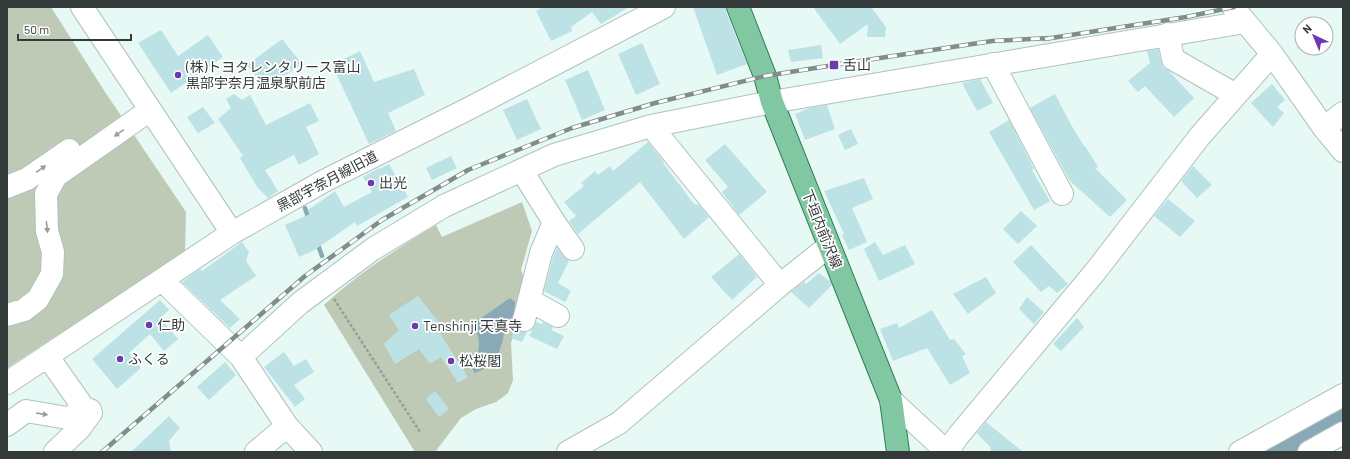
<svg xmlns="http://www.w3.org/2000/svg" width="1350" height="459" font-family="Barlow,'Noto Sans JP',sans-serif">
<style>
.green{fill:#bfcab6}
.water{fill:#89a9b7}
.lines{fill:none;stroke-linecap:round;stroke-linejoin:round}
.stream{stroke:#89a9b7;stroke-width:4.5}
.river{stroke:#89a9b7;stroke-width:27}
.building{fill:#bce2e6}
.minor-casing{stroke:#b0c2be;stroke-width:24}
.major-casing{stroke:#2f7d54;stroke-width:24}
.path{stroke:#929f9c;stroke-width:2.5;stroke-dasharray:3 2;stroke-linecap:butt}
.minor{stroke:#fff;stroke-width:22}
.major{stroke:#81c7a1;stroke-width:22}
.rail-casing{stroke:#808d8a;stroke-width:4.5}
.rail{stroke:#fff;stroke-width:3;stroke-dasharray:9;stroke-linecap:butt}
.oneway{fill:#999c9c}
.poi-dot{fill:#6d39b0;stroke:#fff;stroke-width:1.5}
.labels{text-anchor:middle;stroke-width:3.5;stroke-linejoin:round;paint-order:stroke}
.poi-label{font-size:14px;fill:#333a39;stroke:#fff;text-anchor:start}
.street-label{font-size:14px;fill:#333a39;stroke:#fff}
</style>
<rect width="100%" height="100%" fill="#e6f9f5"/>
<path class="green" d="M7,7H51L105,92L186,212L185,252L7,368Z
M522,202L532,231L521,270L526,283L522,306L511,343L513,380L508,393L496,402L476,409L461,418L435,452H415L324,305C358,273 397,249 436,225L442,237Z"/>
<path class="water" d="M510,298L515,302L514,314L504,328L503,340L498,355L482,370L475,373L472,369C481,347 481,345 474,323Z"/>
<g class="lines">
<path class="stream" d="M305,208L309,220
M317,242L322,256"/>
<path class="river" d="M1280,452L1343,416"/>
</g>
<path class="building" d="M543,7H629L601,24L592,12L571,27L572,31L551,41L536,11Z
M693,7H726V12L747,64L717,75Z
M813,7H871L886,27L885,37H867L868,24L840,44Z
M161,30L178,56L208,35L223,57L171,93L138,43Z
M282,39L302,64L266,89L247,65Z
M642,43L660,84L636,95L618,54Z
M821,45L823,58L791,62L788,50Z
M1158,49L1163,67L1169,71L1194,98L1174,117L1145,86L1138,92L1128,81L1150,63L1147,51Z
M360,51L374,82L414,69L425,95L388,113L396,131L369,144L332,65Z
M588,70L605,110L582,120L565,80Z
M980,79L993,103L977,111L962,83Z
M1272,84L1285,100L1277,107L1284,113L1273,127L1251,103Z
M234,94L242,100L250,95L266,125L310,103L319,121L306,127L319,154L299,165L294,155L265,170L278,191L268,198L257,187L240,158L243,156L218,119L231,108L226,99Z
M1055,94L1070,123L1084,146H1085L1098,167L1095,168L1127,200L1110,217L1070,181L1030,108Z
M527,99L541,129L517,140L503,110Z
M827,105L835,129L805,140L795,114L810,108Z
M203,107L215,123L198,133L187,117Z
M1009,120L1034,169L1032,170L1050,201L1034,210L989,132Z
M851,129L858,144L845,150L838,135Z
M648,142L664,162L663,163L694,204L699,205L709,217L684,239L640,182L578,234L569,221L576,216L564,202L584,186L581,183L595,171L598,175L610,166L613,171Z
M725,144L767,192L739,215L722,192L728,187L705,160Z
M451,156L457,168L432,180L426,168Z
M389,164L408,197L357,226L355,222L313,251L299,257L285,225L310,214L308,210L335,191L344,207L372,192L363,177L379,168L380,169Z
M1193,166L1212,185L1197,198L1181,181Z
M864,178L873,199L852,208L867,242L849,250L842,235L844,234L824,191Z
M1168,199L1195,221L1180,237L1154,216Z
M1021,211L1037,226L1018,244L1003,229Z
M242,242L249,252L246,261L256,276L220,300L240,319L230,328L182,282L200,269L202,271Z
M875,242L883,255L905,245L915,264L879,281L864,249Z
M1031,245L1068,284L1057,293L1049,286L1041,292L1013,262Z
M557,248L563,256L569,261L558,283L571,291L565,302L544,291L553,257Z
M739,254L757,277L732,300L711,277Z
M819,273L831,282L832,285L809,308L791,292L804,282L806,284Z
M986,277L996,293L968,314L953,294Z
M418,296L440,324L436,327L468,377L458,383L441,357L430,364L419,349L395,364L384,344L399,330L389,315Z
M1027,297L1044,312L1034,324L1019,309Z
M160,300L169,310L160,318L178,339L164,351L150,334L129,353L141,368L117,389L92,359Z
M932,310L950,340L954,339L966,354L962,356L970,373L950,385L927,348L893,361L880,329L897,323L899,328Z
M1077,318L1084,327L1061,351L1053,344Z
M536,322L541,324L543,322L553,327L551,330L564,336L557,349L529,336Z
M515,328L521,332H527L522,342L511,338Z
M284,352L294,366L306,359L314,372L294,385L305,399L295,407L264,367Z
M225,362L236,375L209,400L197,387Z
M435,391L449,409L439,417L426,399Z
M169,416L180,428L169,441L171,452H131Z
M986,422L1023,452H990L991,448L977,433Z"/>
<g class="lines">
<defs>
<path id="minor" d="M82,7L232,233
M1233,7L1272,54L1324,128L1343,113
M1168,34L1173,59L1236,95
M993,64L1062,194
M651,126L780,285
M1324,128L1343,151
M522,171L554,222L573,249
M7,187L27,179L69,150
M162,280L241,357L287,426L311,452
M529,300L558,316
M7,315L24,310L38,299L52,274L53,252L47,231L46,194L56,176L150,110
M524,320L541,253L554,222
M241,357L300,303L373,249L444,206L554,155L651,126L772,102L1245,22
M7,383L232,233L324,181L466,110L664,7
M891,400L947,452L958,436L1095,272L1200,136L1272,54
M7,425L26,411L73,419L81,404L48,357
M55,452L80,428L91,413L90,410
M256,452L287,426
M568,452L619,423L780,285L829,246
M1240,452L1343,395
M1309,452L1343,433"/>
<path id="major" d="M738,7L765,76L772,102L891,400L898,452"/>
</defs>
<use href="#minor" class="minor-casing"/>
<use href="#major" class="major-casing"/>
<path class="path" d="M334,299L420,432"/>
<use href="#minor" class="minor"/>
<use href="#major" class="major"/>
<defs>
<path id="rail" d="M1045,39L1186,17L1234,7
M102,452L305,276L382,220L468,170L572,128L655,103L765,76L834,65L992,41L1050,38"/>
</defs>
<use href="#rail" class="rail-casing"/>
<use href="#rail" class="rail"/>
</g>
<defs><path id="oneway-solid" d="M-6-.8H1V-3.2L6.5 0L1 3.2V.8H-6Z"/></defs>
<g class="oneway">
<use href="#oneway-solid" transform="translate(119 133) rotate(145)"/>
<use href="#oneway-solid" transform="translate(41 169) rotate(-35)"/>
<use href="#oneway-solid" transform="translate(47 227) rotate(83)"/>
<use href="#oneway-solid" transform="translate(42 414) rotate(9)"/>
</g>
<g class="poi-dot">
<rect x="829" y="60" width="10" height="10" rx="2"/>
<circle cx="178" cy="75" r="4"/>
<circle cx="371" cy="183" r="4"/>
<circle cx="149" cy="325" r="4"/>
<circle cx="415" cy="326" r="4"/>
<circle cx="120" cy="359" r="4"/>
<circle cx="451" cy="361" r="4"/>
</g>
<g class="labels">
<g class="poi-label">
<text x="843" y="70">舌山</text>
<text x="186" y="72">(株)トヨタレンタリース富山<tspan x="186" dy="16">黒部宇奈月温泉駅前店</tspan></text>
<text x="379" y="188">出光</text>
<text x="157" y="330">仁助</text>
<text x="423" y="331">Tenshinji 天真寺</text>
<text x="128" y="364">ふくる</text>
<text x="459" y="366">松桜閣</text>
</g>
<g class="street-label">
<text transform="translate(327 181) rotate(-28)" y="5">黒部宇奈月線旧道</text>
<text transform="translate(822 229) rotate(68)" y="5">下垣内前沢線</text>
</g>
</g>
<rect width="1350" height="459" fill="none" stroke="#333a39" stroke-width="16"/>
<g transform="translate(1314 36) rotate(316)"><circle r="19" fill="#ffffff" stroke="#adb0b0"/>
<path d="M0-3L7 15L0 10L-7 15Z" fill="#6d39b0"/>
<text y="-6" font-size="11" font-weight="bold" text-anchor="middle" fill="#333a39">N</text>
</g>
<path d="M18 34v6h113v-6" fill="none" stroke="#333a39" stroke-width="2"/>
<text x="24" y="34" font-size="12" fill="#333a39" stroke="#ffffff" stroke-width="3" paint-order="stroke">50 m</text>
</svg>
